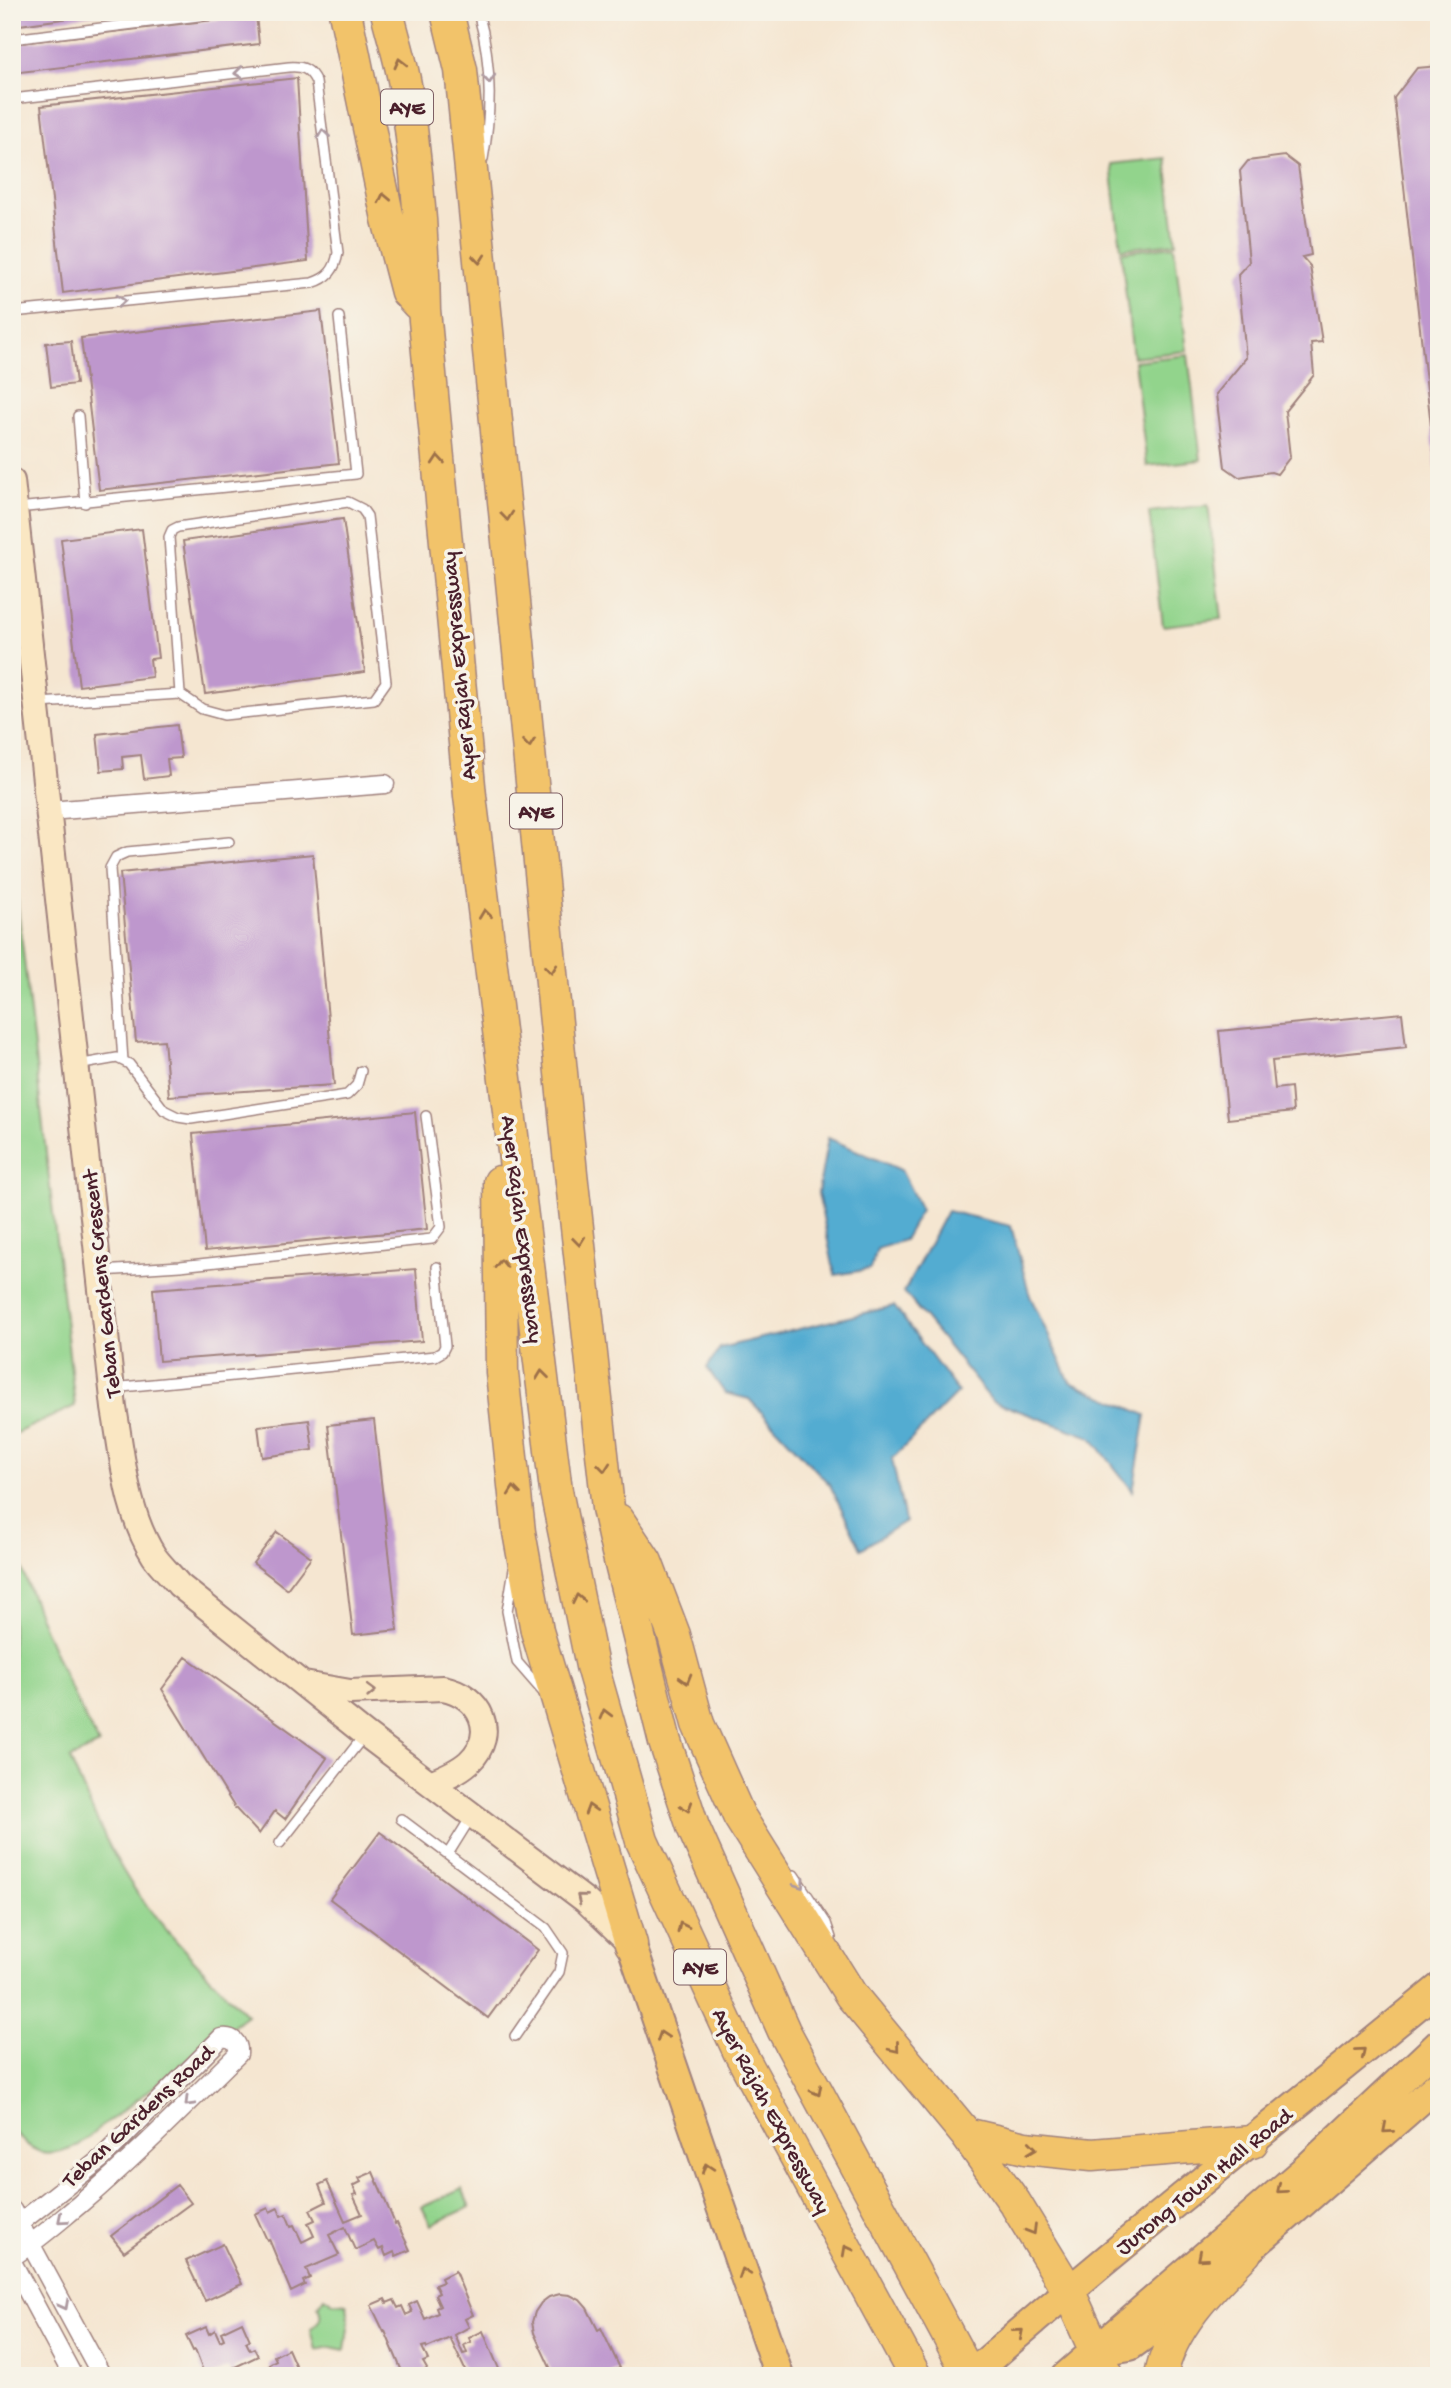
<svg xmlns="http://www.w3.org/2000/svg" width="1451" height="2388" font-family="'Gochi Hand',sans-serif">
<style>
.green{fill:#92d48c;stroke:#6e7a5c;stroke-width:2}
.water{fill:#53acd1;stroke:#4e667e;stroke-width:2}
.building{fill:#be97cd}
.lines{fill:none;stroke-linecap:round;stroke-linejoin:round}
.lane-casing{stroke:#a0827e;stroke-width:12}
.street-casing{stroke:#a0827e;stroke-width:21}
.secondary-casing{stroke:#a0827e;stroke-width:28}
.primary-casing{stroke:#a0827e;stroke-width:32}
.highway-casing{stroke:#a0827e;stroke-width:35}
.lane{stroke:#fff;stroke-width:9}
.street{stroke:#fff;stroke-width:18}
.secondary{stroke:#fae7c3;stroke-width:24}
.primary{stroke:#f2c36a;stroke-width:28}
.highway{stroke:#f2c36a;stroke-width:32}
.oneway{stroke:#9e714a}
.oneway2{stroke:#ae9aa0}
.oneway3{stroke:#a28377}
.labels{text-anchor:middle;stroke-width:7;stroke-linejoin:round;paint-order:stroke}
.shield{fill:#f7f3e8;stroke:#7e5f64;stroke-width:2}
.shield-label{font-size:21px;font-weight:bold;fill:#4a1f2b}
.street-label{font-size:23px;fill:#4a1f2b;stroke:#f7f3e8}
</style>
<rect width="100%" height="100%" fill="#f7f3e8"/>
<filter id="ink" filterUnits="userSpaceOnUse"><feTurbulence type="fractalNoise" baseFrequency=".0143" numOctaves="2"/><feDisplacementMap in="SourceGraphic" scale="14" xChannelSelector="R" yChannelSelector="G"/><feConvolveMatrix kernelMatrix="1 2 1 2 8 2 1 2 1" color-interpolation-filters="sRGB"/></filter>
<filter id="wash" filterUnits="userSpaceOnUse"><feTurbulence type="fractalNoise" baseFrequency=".00686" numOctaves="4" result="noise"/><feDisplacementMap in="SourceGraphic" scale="28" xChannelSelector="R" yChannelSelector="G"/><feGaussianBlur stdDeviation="1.57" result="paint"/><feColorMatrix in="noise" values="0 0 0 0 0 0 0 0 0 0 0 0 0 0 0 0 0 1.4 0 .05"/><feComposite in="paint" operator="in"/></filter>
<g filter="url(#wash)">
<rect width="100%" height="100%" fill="#f5e6d1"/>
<path class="green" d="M1166,158L1176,243L1121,249L1111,164Z
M1174,246L1187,351L1133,357L1121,252Z
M1188,355L1201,460L1147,466L1134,361Z
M1208,505L1222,619L1163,626L1149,512Z
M12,855L75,1406L12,1435Z
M22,1569C43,1630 68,1687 99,1744L70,1759C90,1804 109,1853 138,1894C170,1938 209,1976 247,2015L78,2145C47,2158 34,2156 12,2129V1573Z
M462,2189L470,2207L431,2225L422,2207Z
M324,2297L333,2303L347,2304L349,2321L345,2350L330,2347L316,2350L311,2329C320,2321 323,2317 318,2306Z"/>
<path class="water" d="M828,1138L901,1170L921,1210L904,1240L877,1249L870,1269L835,1275L818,1193Z
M947,1211L1011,1226L1030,1296L1070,1382L1146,1415L1133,1491L1091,1437L992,1401L904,1292Z
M894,1306L958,1392L892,1459L905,1521L861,1549L830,1485L749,1399L725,1393L707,1368L720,1348Z"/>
<g id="blocks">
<path class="building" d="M12,12H100V14L12,26Z
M256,15L259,44L12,73V44Z
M1439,66V472L1436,470L1394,98L1417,68Z
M297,78L308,261L63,293L41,106Z
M1285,156L1298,166L1311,255L1302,257L1310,266L1322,342L1311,343L1314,375L1285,411L1290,457L1277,474L1271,472L1239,477L1225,467L1216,394L1246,358L1238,274L1249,262L1240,171L1248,161Z
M321,311L339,463L99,490L81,338Z
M71,341L76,384L51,387L46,343Z
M343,519L365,672L205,694L183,541Z
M142,529L158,658L150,659L152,677L79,686L61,539Z
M177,725L181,758L167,759L169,776L144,779L141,755L122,757L123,769L101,771L97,734Z
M313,854L334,1085L169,1096L164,1040L136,1042L120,873Z
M1402,1013L1406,1047L1272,1061L1275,1089L1291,1087L1293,1112L1228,1119L1219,1031Z
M415,1112L427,1229L205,1251L193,1134Z
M416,1269L422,1341L159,1361L153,1289Z
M309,1420L313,1450L262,1457L258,1426Z
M374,1420L398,1630L353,1635L328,1425Z
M277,1532L311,1557L287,1589L253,1563Z
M186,1657L327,1758L285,1819L275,1811L259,1834L235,1808L162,1689Z
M380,1832L538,1950L488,2018L330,1899Z
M373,2172L395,2224L397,2223L410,2250L396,2256L394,2252L386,2256L383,2248L379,2250L374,2241L355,2250L345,2227L329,2235L339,2255L306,2269L310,2278L303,2281L305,2285L291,2292L269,2239L267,2240L255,2214L268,2208L270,2212L278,2208L281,2216L286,2214L291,2226L294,2225L302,2242L314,2236L308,2223L315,2220L310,2210L326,2202L319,2185L327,2181L345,2221L362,2214L353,2195L357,2194L353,2186L361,2182L359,2178Z
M177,2185L191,2203L124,2252L111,2236Z
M223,2244L242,2284L205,2301L186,2261Z
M455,2271L473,2315L465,2319L469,2327L455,2335L463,2354L467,2353L464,2345L471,2342L469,2338L483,2331L502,2376H468L450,2338L427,2348L426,2346L422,2347L428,2360L423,2362L427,2369L420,2373L421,2376H404L385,2331L384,2332L371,2305L385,2299L387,2303L394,2300L398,2308L402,2306L406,2315L412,2312L409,2305L417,2301L425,2319L438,2313L436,2308L440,2306L435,2295L439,2293L435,2285L443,2282L441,2278Z
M560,2294L570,2295L580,2300L587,2308L598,2330L601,2328L620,2368L610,2373L612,2376H554L534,2333L532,2322L535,2312L541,2303L549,2297Z
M242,2322L250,2340L246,2342L250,2350L254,2348L258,2356L233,2368L237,2376H232L228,2368L211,2376H205L195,2350L193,2351L186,2336L206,2327L209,2334L215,2330L220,2341L224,2339L221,2332Z
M288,2349L300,2376H269L268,2373L272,2371L269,2364L276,2360L274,2356Z"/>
</g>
</g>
<g filter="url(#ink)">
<use href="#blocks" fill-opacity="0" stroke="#a0827e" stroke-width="2"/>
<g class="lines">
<defs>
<path id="lane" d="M478,12C492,61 492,110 483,159
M12,39L231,12
M12,99L289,67C303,66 310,69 316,82L338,253C335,270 328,278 312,283L12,312
M78,416L85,503
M17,508L356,474L339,317
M39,703L180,694L202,709L224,715L374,699L386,682L367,516L362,509L348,502L178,527L172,530L169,537L180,694
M123,1061L110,868L116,857L127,852L229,842
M77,1065L117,1058L129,1064L164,1110L178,1117L191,1119L347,1095L357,1085L361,1071
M101,1271L180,1266L432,1239L441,1227L426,1116
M112,1388L435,1356L442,1352L445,1346L437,1267
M514,1569L507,1611L517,1662L544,1693
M401,1819L546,1928L563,1953L559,1972L515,2036
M280,1843L363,1737
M448,1854L471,1817
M794,1875L826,1923L831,1938"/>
<path id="street" d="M49,811L385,784
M12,2210L102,2376
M12,2229L102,2158L221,2038C233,2036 239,2043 238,2054C186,2105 135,2157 80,2204C58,2222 37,2241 12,2257
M12,2262L73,2376"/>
<path id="secondary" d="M12,481L114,1408C123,1458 126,1512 154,1556C161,1566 171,1575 179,1585L365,1734L586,1901L631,1944
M304,1684L350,1692L443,1688C480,1695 499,1733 469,1762C458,1772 443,1778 430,1783"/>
<path id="primary" d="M631,1944L779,2376
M1098,2351L1130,2346L1152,2330L1245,2253L1439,2084
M970,2376C1122,2242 1283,2117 1439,1988
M1066,2376L1309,2166L1439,2044"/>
<path id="highway" d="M345,12L388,219L407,292L418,304
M387,12C393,36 401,61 405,85C416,159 423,236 424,310L470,796L556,1491L592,1666L642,1841L739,2051L915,2376
M447,12L461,70L571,1173L608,1508L614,1536L665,1742L693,1827L784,2031L970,2376
M500,1182L502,1373L519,1532L537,1631L631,1944
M618,1520L646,1562L674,1635L698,1724L739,1816L851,1995L966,2134L1015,2203L1068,2290L1107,2376
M966,2134L1025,2148L1092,2155L1252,2142
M1161,2376C1170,2327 1212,2286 1245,2253"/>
</defs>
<use href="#lane" class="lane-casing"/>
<use href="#street" class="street-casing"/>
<use href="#secondary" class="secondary-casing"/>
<use href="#primary" class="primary-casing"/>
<use href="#highway" class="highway-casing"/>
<use href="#lane" class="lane"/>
<use href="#street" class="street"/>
<use href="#secondary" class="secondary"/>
<use href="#primary" class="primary"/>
<use href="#highway" class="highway"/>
</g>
<defs><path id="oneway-chevron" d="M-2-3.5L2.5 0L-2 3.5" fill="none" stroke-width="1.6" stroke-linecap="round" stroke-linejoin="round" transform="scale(1.75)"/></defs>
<g class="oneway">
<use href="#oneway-chevron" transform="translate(400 63) rotate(-104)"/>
<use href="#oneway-chevron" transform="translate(384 198) rotate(-102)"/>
<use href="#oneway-chevron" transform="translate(479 259) rotate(84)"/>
<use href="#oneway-chevron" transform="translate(438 460) rotate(-95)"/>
<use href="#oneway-chevron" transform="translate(507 516) rotate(84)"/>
<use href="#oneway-chevron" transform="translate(529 743) rotate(84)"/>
<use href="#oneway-chevron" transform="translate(485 914) rotate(-97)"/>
<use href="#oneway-chevron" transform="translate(551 969) rotate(84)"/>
<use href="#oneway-chevron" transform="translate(579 1241) rotate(84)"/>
<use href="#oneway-chevron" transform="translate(501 1264) rotate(-91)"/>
<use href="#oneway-chevron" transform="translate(542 1375) rotate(-97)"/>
<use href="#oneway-chevron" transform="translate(604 1467) rotate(84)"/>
<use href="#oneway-chevron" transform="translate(514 1491) rotate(-96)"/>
<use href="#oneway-chevron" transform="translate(578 1599) rotate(-102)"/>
<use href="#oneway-chevron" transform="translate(686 1679) rotate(74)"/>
<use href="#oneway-chevron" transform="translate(605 1714) rotate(-105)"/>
<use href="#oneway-chevron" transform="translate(687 1807) rotate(72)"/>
<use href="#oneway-chevron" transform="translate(590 1809) rotate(-107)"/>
<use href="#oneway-chevron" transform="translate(682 1927) rotate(-115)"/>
<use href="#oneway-chevron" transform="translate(662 2036) rotate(-109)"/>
<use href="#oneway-chevron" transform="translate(895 2048) rotate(50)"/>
<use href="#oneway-chevron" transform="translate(1361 2052) rotate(-40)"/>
<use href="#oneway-chevron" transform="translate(817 2091) rotate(62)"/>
<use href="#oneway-chevron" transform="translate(1387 2129) rotate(139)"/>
<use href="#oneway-chevron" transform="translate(1032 2148) rotate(7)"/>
<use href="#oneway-chevron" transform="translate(707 2168) rotate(-109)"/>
<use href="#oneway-chevron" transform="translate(1281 2189) rotate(140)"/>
<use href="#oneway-chevron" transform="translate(1032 2230) rotate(59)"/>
<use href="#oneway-chevron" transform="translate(847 2250) rotate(-118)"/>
<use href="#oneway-chevron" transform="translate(1202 2257) rotate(139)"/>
<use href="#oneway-chevron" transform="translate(744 2273) rotate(-109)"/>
<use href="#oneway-chevron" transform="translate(1019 2333) rotate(-41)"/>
</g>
<g class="oneway2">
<use href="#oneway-chevron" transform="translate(239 73) rotate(173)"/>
<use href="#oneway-chevron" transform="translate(489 79) rotate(85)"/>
<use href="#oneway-chevron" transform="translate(323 134) rotate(-98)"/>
<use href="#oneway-chevron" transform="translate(121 301) rotate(-5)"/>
<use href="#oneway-chevron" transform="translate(800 1884) rotate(56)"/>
<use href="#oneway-chevron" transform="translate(189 2102) rotate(135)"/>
<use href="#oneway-chevron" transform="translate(62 2219) rotate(140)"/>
<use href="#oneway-chevron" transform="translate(64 2305) rotate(62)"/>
</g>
<g class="oneway3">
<use href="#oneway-chevron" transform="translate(371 1691) rotate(-2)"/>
<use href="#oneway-chevron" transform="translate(581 1898) rotate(-141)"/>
</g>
</g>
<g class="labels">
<g class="shield">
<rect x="381" y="89.5" width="52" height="35" rx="5"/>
<rect x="510" y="793.5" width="52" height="35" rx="5"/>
<rect x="674" y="1949.5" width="52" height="35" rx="5"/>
</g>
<g class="shield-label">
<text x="407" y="114">AYE</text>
<text x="536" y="818">AYE</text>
<text x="700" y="1974">AYE</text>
</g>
<g class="street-label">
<text transform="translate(457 666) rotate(-95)" y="8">Ayer Rajah Expressway</text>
<text transform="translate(524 1229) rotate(83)" y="8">Ayer Rajah Expressway</text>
<text transform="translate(100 1284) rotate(-96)" y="8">Teban Gardens Crescent</text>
<text transform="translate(773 2110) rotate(62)" y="8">Ayer Rajah Expressway</text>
<text transform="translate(137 2115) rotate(-43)" y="8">Teban Gardens Road</text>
<text transform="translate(1203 2180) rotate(-39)" y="8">Jurong Town Hall Road</text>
</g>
</g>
<rect width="1451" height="2388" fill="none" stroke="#f7f3e8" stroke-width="42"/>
</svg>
